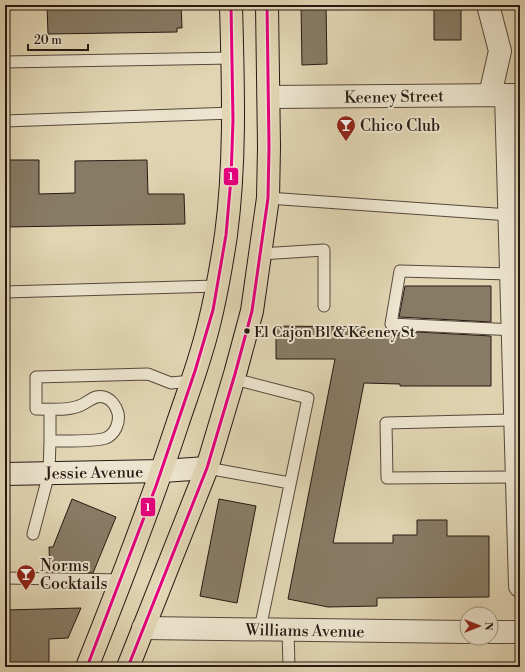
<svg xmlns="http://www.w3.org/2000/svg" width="525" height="672" font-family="'Libre Bodoni',serif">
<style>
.building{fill:#887b66;stroke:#271913}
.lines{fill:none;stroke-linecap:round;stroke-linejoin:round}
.lane-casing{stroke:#56483b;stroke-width:13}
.street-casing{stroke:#56483b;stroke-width:24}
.secondary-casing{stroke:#271913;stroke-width:24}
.primary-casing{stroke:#271913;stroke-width:24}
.lane{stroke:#ece4ce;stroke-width:11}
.street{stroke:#ece4ce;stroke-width:22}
.secondary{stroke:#ece4ce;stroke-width:22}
.primary{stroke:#e1d5b3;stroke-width:22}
.bus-1-casing{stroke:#ece4ce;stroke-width:6}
.bus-1{stroke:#e5007d;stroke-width:3}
.bus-dot{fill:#271913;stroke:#ece4ce;stroke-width:1.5}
.labels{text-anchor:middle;stroke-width:4;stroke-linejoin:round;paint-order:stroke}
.bus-label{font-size:15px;fill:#271913;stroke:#ece4ce;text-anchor:start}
.street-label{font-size:16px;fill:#271913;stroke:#ece4ce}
.poi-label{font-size:16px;fill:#271913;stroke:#ece4ce;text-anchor:start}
.line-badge{stroke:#ece4ce;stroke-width:1.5}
.badge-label{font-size:11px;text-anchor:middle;font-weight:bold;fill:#fff}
</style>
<rect width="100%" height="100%" fill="#e1d5b3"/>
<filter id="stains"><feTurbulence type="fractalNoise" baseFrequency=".005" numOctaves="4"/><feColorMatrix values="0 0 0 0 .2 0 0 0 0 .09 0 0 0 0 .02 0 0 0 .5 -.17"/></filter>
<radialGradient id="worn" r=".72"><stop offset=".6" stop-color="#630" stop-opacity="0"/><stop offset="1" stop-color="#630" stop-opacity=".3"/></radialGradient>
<path class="building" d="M47,5H181L182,28H177V32L48,34Z
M301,5H326L327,64L302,65Z
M434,5H461V40H434Z
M5,160H39V194L75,193V161L147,160L148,194H184L185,224L5,227Z
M405,286H491V322L399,317Z
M276,326L365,327V337L399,335V331L491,336V386H400V384L364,383L333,543H393V535H417V520H447V536H489V597L377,598V606L328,607L288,599L335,359H276Z
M72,499L116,517L93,573L50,572L49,547H53Z
M219,499L256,506L237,603L200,596Z
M81,608L68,638L49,639V662L39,663V666L5,667V610Z"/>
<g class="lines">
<defs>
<path id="lane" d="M5,62L232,58
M5,121L233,113
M268,198L510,215
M260,254L324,250V306
M511,274L400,271L391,324L513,330
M5,292L217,286
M234,379L308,398L260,629
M50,409V441
M515,420L386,423L387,478L517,477
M207,468L290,483
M33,534L49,473L50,441C63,441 95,442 106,438C115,434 120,423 118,413C116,406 111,399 104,397C94,394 88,403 79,406C66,411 50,409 36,409V377L148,374L171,383L192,381
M5,578L122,580
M288,630L289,667"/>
<path id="street" d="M488,5L500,51L490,95
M506,95L520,586
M269,97L520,95
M143,628L467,632
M491,632H520"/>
<path id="secondary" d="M5,474L162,471L207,468"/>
<path id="primary" d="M87,667C119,587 150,507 177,425C185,401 194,377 201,353C213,315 220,275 226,235C236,159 233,82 231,5
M128,667L207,468L235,374L252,311L268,198L269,147L267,5"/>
</defs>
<use href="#lane" class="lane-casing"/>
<use href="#street" class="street-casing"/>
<use href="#secondary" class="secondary-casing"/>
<use href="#primary" class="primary-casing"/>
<use href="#lane" class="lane"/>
<use href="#street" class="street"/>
<use href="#secondary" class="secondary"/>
<use href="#primary" class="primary"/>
<defs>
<path id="bus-1" d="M87,667L156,486L195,371L213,310L226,235L231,178L233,120L231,5
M128,667L207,468L235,374L252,311L268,198L269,147L267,5"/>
</defs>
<use href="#bus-1" class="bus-1-casing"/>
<use href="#bus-1" class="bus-1"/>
</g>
<defs>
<symbol id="bar-pin" viewBox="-11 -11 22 30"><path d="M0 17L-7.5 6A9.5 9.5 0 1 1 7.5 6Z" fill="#8f2418" stroke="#ece4ce"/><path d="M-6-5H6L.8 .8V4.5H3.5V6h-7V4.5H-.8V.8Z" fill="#fff"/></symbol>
</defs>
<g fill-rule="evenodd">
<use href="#bar-pin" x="335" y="114" width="22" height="30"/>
<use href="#bar-pin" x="15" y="563" width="22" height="30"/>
</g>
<circle class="bus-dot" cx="247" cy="331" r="3.5"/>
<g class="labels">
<g class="bus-label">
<text x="254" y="337">El Cajon Bl &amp; Keeney St</text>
</g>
<g class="street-label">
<text transform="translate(394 96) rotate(-1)" y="6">Keeney Street</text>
<text transform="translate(94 472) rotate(-1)" y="6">Jessie Avenue</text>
<text transform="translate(305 630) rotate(1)" y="6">Williams Avenue</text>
</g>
<g class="poi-label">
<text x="360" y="131">Chico Club</text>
<text x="40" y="571">Norms<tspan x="40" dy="18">Cocktails</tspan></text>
</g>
</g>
<g class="line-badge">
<rect x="223" y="167" width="16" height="19" rx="4" fill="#e5007d"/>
<rect x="140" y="497" width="16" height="20" rx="4" fill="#e5007d"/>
</g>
<g class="badge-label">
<text x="231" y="180">1</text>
<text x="148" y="511">1</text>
</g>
<rect width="525" height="672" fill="none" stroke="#e1d5b3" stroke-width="20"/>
<rect x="6" y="6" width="513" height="660" fill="none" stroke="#271913" stroke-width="2"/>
<rect x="10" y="10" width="505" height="652" fill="none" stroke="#271913"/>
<g transform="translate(479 626) rotate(90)"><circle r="19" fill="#ece4ce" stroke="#9d9383"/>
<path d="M0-3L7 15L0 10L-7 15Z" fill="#8f2418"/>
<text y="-6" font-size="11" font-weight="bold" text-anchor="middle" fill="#271913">N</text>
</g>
<path d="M28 44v6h60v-6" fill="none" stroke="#271913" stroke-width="2"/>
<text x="34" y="44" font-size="12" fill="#271913" stroke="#ece4ce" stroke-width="3" paint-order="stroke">20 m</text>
<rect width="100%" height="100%" filter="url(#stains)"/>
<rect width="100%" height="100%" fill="url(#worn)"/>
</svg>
